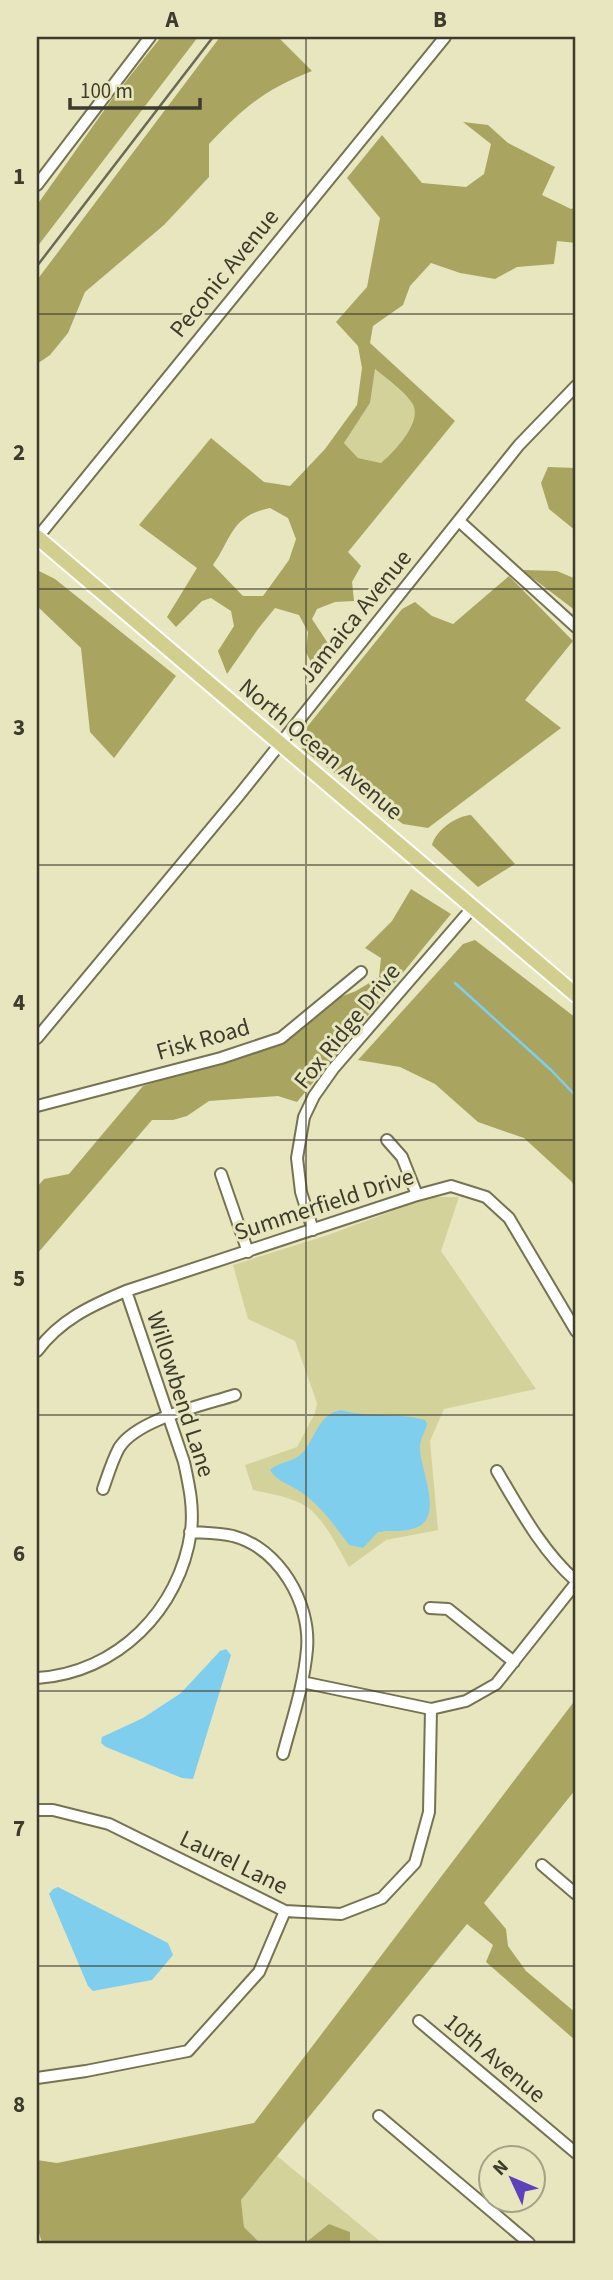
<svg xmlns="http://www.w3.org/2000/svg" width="613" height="2280" font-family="'Source Sans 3',sans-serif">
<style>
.green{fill:#d4d29b}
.forest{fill:#a9a561;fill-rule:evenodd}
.water{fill:#7fceee}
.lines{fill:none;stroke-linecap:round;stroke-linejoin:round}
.stream{stroke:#7fceee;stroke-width:2.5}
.minor-casing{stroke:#757350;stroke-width:14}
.major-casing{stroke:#fff;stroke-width:18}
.minor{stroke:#fff;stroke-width:10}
.major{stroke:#d2ce8d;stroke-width:14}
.rail{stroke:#6b6a54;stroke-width:2.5}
.grid{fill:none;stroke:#3c3b2c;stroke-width:2;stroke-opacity:0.55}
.labels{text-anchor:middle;stroke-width:6;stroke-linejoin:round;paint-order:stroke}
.street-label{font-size:24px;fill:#3c3b2c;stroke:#e7e6bf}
.neatline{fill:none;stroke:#3c3b2c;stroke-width:2.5}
.grid-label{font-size:23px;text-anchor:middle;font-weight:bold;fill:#3c3b2c}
</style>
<rect width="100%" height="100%" fill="#e7e6bf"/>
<path class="green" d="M374,368C384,377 410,396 414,407C421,425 393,452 381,463L358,458L344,443L370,403Z
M430,1197H459L441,1251L536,1389L444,1409L430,1441L438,1530L386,1540L349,1567C338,1548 328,1526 311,1510C298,1498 271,1494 253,1490L245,1465L297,1447L315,1413L317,1403L295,1341L248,1319L233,1265L328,1235Z
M277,2156L382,2243H350V2232L329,2224L305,2243H260L244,2227L241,2200Z"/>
<path class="forest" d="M161,37H198L37,247V205L115,95Z
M220,37H278L312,71C264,90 244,107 209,144V177L164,225L85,292L68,333L50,355L37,364V280Z
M463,122L488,125L508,143L555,167L542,195L571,209L576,207V243L557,241L554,264L517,267L495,279L460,273L431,263L410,286L403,305L373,326L370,343L455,421L348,552L361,566L352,582L354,601L335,602L317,609L312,619L335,654L314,669L306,652L308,632L299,615L275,608L258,629L227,674L218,651L234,626L231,611L211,598L202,601L176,627L167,617L197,568L139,525L211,438L264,482L290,486L325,449L357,405L362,368L358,346L336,322L367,287L380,218L347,178L382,135L422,183L466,187L484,174L491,144ZM375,369C387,379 403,390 412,403C424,421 394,452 381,463L358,458L344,443L370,403ZM270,508L288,518L296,539L289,560L263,596H243L213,565C232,538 231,516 270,508Z
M548,467L576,468V531L549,509L541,483Z
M522,570L557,571L576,579V611Z
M39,571L55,579L176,676L114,758L90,732L81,648L37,606V572Z
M509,576L573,641L525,700L561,728L428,828L403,824L302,749L307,727L402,609L415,602L432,616L453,624Z
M471,815L515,864L478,887L432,845C436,830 456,816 471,815Z
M411,889L451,914L297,1102L278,1096L209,1101L187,1116L173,1120H152L37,1254V1187L44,1179L69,1174L143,1086L283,1041L332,1000L356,991L379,977L381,958L365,948L392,921Z
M475,940L576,1018V1190L572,1182L524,1138L478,1122L435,1084L400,1067L358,1060L463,944Z
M576,1699V1789L484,1903L506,1929L508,1946L526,1971L576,2013V2041L486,1962L493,1945L467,1924L241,2200L244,2227L260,2243H42L37,2226V2160L57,2163L254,2123Z
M329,2224L350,2232V2243H305Z"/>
<path class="water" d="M341,1410C367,1418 397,1412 425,1420L427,1424C425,1433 419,1440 420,1450C421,1472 446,1521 412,1529C401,1532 389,1530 378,1532L363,1548L349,1545C334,1525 321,1506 301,1492C291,1485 276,1481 270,1470C280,1461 296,1462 304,1451C316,1436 319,1414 341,1410Z
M226,1649L231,1655L193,1779L182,1778L106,1747L101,1743L102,1737L143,1718L181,1693L220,1651Z
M58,1887L168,1943L173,1955L152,1980L93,1991L88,1986L49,1894L53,1889Z"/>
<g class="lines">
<path class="stream" d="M455,983L551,1070L576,1096"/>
<defs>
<path id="minor" d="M37,185L150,37
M459,521L576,627
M37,538L445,37
M37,1038L240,794L519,445L576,386
M37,1106L221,1058L281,1038L361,972
M387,1140L402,1157L417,1195
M221,1174L248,1252
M313,1230L301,1192L297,1158L304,1117L314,1096L333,1069L473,907
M37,1351C60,1320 90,1306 126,1291L414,1196L451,1186L486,1197L509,1218L576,1331
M497,1471C520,1510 542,1551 576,1581
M103,1489C108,1475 112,1461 119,1448C137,1419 204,1405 235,1395
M190,1532C205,1533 219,1533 233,1536C279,1548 311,1603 307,1649C304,1685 292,1720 283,1754
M430,1608L448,1609L514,1662
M37,1678C117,1673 180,1610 191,1531C194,1507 189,1485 184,1462L126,1291
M302,1682L431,1709L466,1701L496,1684L576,1583
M37,1810H53L109,1824L285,1911L341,1914L382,1898L415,1863L429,1812L431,1709
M542,1865L576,1894
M419,2021L576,2153
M37,2078L86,2071L188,2051L259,1972L285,1911
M379,2116L529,2243"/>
<path id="major" d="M37,537L576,995"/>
</defs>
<use href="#minor" class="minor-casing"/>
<use href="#major" class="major-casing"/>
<use href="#minor" class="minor"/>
<use href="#major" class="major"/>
<path class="rail" d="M37,266L213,37"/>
</g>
<path class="grid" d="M306,37V2243M37,314H576M37,589H576M37,865H576M37,1140H576M37,1415H576M37,1691H576M37,1966H576"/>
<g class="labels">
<g class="street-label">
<text transform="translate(224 273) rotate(-51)" y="8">Peconic Avenue</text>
<text transform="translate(355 616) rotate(-51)" y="8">Jamaica Avenue</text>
<text transform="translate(321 749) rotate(40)" y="8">North Ocean Avenue</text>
<text transform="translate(347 1026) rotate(-51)" y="8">Fox Ridge Drive</text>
<text transform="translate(203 1039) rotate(-16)" y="8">Fisk Road</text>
<text transform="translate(324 1204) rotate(-18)" y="8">Summerfield Drive</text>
<text transform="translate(181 1394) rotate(72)" y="8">Willowbend Lane</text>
<text transform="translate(234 1862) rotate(26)" y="8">Laurel Lane</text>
<text transform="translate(495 2058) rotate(40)" y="8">10th Avenue</text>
</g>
</g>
<rect width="613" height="2280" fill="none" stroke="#e7e6bf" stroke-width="77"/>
<g transform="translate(512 2179) rotate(314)"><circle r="33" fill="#e7e6bf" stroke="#a3a284" stroke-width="2"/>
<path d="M0-5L12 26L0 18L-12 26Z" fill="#5942ba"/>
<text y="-10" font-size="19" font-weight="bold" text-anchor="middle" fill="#3c3b2c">N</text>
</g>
<path d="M70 98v10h130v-10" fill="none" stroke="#3c3b2c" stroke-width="3.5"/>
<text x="80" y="98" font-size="21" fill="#3c3b2c" stroke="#e7e6bf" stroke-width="5" paint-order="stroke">100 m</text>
<rect x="38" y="38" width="536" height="2204" class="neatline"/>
<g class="grid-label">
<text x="172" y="27">A</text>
<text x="440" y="27">B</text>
<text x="19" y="184">1</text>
<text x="19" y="460">2</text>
<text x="19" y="735">3</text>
<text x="19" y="1010">4</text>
<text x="19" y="1286">5</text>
<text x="19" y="1561">6</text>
<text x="19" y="1836">7</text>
<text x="19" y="2112">8</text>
</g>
</svg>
